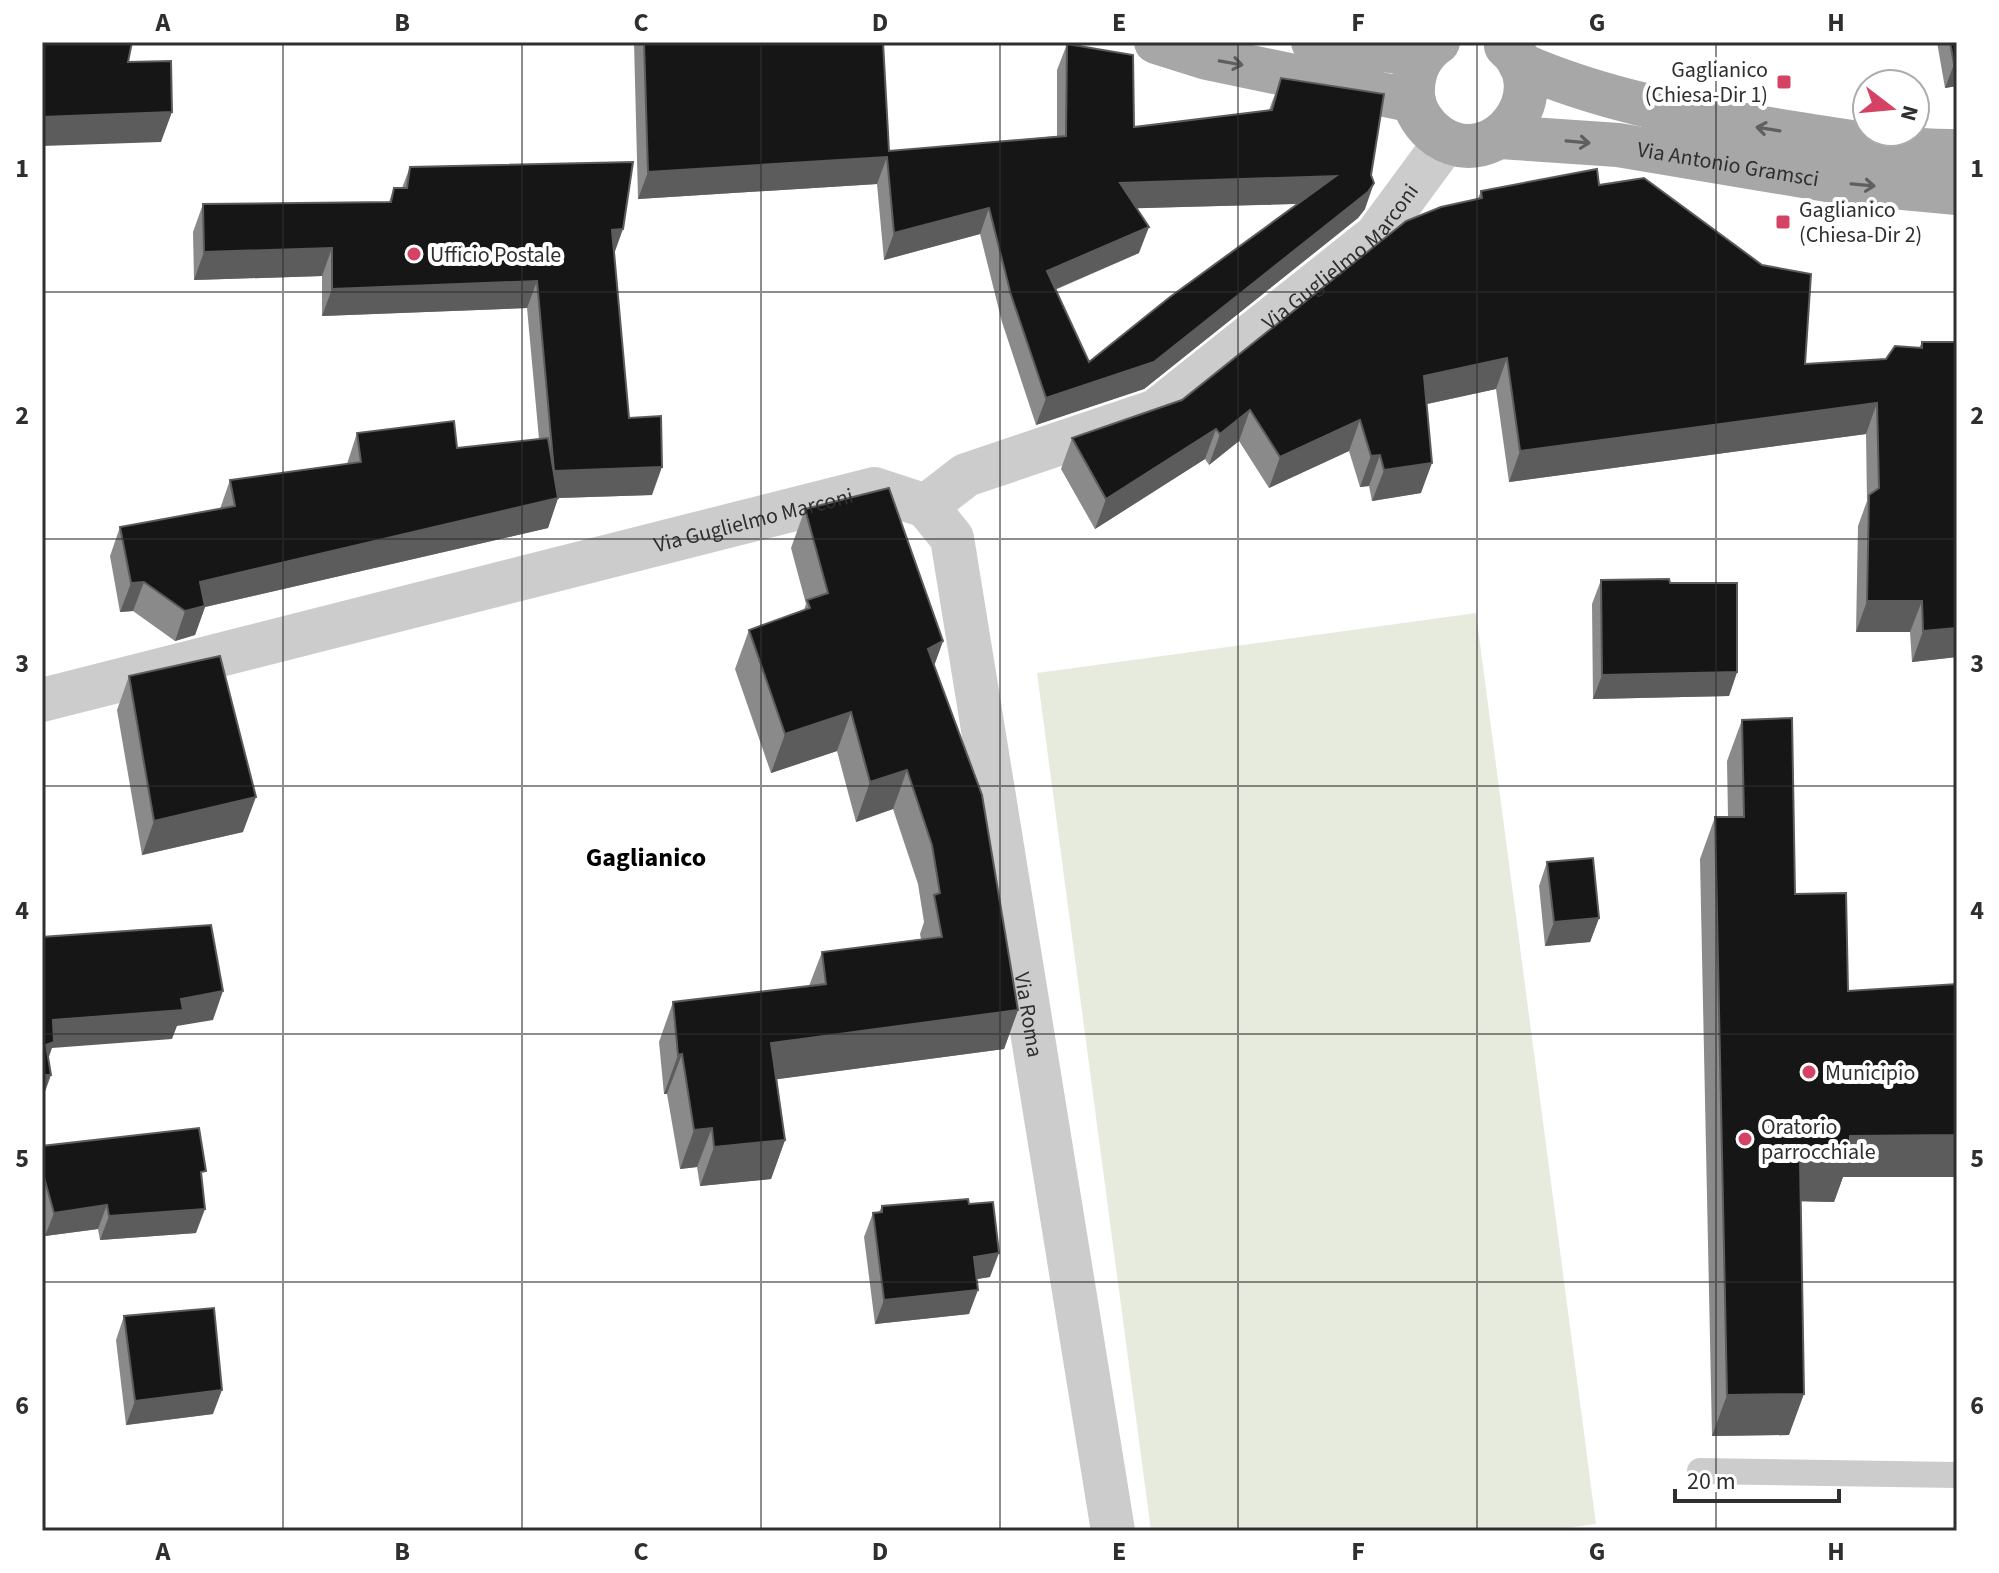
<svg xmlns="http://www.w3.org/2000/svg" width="1999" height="1573" font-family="'Source Sans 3',sans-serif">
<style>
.garden{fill:#e7ebde}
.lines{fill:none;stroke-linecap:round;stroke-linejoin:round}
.service{stroke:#ccc;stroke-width:26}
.minor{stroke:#ccc;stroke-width:44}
.primary{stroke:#a7a7a7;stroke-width:44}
.wall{fill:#8a8a8a;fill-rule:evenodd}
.shaded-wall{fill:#5c5c5c}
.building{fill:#161616;stroke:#5c5c5c;stroke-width:2;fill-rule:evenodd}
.oneway{stroke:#5f5f5f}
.grid{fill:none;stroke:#2f2f2f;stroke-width:2;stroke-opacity:0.55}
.poi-dot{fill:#d44366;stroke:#fff;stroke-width:3}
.labels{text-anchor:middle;stroke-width:8;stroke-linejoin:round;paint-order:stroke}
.poi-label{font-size:22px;fill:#2f2f2f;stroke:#fff;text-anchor:start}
.street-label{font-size:22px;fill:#2f2f2f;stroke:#fff}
.quarter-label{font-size:26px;font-weight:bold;fill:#000;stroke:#fff}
.neatline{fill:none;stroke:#2f2f2f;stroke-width:3}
.grid-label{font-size:26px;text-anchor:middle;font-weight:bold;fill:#2f2f2f}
</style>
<rect width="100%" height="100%" fill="#fff"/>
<path class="garden" d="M1476,613L1596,1524L1544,1531H1151L1037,673Z"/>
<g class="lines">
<path class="service" d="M1700,1471L1957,1475"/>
<g class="minor">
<path id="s1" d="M926,506L952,538L1113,1531"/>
<path id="s2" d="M926,506L966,475L1156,411L1376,236L1446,141"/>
<path id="s3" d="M42,700L874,489L926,506"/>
</g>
<g class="primary">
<path d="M1156,42L1207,58L1414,101"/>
<path d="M1313,42L1424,55"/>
<path d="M1438,42C1420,54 1412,74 1413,95C1414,111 1425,127 1438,136C1495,175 1559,90 1506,46"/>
<path d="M1520,64C1606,102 1701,118 1793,133C1846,141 1903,152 1957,151"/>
<path id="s4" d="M1500,137L1618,145L1839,182L1957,193"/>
</g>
</g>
<path class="wall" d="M634,42H883L889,151L1057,136V70L1067,44L1134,127L1269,110L1281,78L1365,209L1358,218L1144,389L1036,425L1002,322L980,234L884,260L877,184L638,199ZM1298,204L1089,362L1055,290L1139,253L1137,208Z
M1937,42H1957V86L1945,88Z
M410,167L614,253L629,418L652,495L558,498L548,528L205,607L195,635L175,641L133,611L120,612L110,556L120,527L220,509L230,480L347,464L357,433L457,448L539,439L527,308L322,316V276L194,280L193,232L203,204L389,202L394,188H402Z
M1599,185L1805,364L1886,359L1919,348L1922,342L1957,657L1912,662L1910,632H1856L1858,526L1867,501L1866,434L1509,482L1496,389L1427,404L1421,493L1372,501L1369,486L1360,487L1349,451L1269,488L1239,441L1209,465L1205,459L1095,529L1061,469L1072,438L1182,400L1478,198L1481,191Z
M805,509L943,641L934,665L1018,1010L1004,1049L777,1079L785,1140L771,1179L700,1186L697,1167L680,1169L667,1094H664L659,1042L673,1002L809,986L822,952L921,939L920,934L924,922L918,884L893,809L856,822L837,751L771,773L735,669L749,630L804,610L806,604L791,548Z
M1601,580L1670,583L1737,672L1729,696L1593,699L1592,604Z
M129,676L243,832L142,855L117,710Z
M1742,720L1795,894L1843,1177L1834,1202L1801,1201L1789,1435L1712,1436L1700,859L1715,817H1728L1727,761Z
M1547,862L1599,918L1590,942L1545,946L1539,886Z
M42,1146L202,1181L196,1233L100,1240L98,1229L45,1236L42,1226Z
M882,1206L990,1277L977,1279L969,1314L875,1324L864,1237L873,1213L879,1212Z
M124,1316L213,1414L126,1425L116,1340Z"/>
<path class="shaded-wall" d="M1957,63V86L1945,88L1954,64Z
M172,112L161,142L42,146V117Z
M887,157L877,184L638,199L648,172Z
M1336,176L1326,203L1111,209L1120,183Z
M1374,183L1365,209L1358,218L1144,389L1036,425L1046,398Z
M989,208L980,234L884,260L894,233Z
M1149,227L1139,253L1037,297L1047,271Z
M623,229L613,257L612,230Z
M332,248L322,276L194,280L204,252Z
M537,281L527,308L322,316L332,289Z
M1507,358L1496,389L1413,407L1424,376Z
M1877,403L1866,434L1509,482L1520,451Z
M1250,410L1239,441L1209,465L1220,434Z
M1360,420L1349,451L1269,488L1280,457Z
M1216,429L1205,459L1095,529L1106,499Z
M1380,455L1369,486L1360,487L1371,456Z
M1432,463L1421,493L1372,501L1384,470Z
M662,467L652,495L558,498L548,528L205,607L195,635L175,641L185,611L200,582L544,499L554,471Z
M144,582L133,611L120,612L131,583Z
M1867,601H1922L1910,632H1856Z
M1957,628V657L1912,662L1923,631Z
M943,641L929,680L928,649Z
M1737,672L1729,696L1593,699L1602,675Z
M851,712L837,751L771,773L785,734Z
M907,770L893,809L856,822L870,782Z
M256,797L243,832L142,855L154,821Z
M1599,918L1590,942L1545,946L1554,922Z
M223,991L213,1020L177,1026L172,1039L52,1048L44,1071L42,1054L53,1020Z
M1018,1010L1004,1049L757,1082L771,1043Z
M682,1054L667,1094H664L678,1055Z
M42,1075H51L42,1100Z
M712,1128L697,1167L680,1169L694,1130Z
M1957,1135V1177H1843L1834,1202L1785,1201L1800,1159L1850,1136Z
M785,1140L771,1179L700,1186L714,1147Z
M107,1205L98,1229L45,1236L54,1213Z
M205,1209L196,1233L100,1240L109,1216Z
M999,1253L990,1277L965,1281L974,1257Z
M978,1290L969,1314L875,1324L884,1300Z
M222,1390L213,1414L126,1425L135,1401Z
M1804,1394L1789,1435L1712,1436L1727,1395Z"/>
<path class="building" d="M42,42H132L128,62L171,61L172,112L42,117Z
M644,42H883L889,151L1066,136L1067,44L1133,55L1134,127L1272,110L1281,78L1384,94L1371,175L1374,183L1368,192L1154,362L1046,398L1011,295L989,208L894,233L887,157L648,172ZM1336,176L1170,297L1089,362L1047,271L1149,227L1120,183Z
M1950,42H1957V63L1954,64Z
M633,162L623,229L612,230L629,418L661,416L662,467L554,471L537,281L332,289V248L204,252L203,204L391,202L394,188H407L410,167Z
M1597,169L1599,185L1644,178L1762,265L1811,274L1805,364L1886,359L1895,346L1922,348V342H1957V628L1923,631L1922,601H1867L1869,495L1879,488L1877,403L1520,451L1507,358L1424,376L1432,463L1384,470L1380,455L1371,456L1360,420L1280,457L1250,410L1220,434L1216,429L1106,499L1072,438L1182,400L1406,221L1441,207L1482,198L1481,191Z
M454,421L457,448L548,438L558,498L200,582L205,606L185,611L144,582L131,583L120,527L235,506L230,480L361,462L357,433Z
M889,488L943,641L928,649L982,795L1018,1010L771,1043L785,1140L714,1147L712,1128L694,1130L682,1054L678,1055L673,1002L826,984L822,952L942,937L934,895L940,893L932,845L907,770L870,782L851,712L785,734L749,630L810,608L807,600L828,593L805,509Z
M1669,579L1670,583H1737V672L1602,675L1601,580Z
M220,656L256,797L154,821L129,676Z
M1792,718L1795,894L1846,893L1848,991L1957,984V1135L1850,1136L1849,1160L1800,1159L1804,1394L1727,1395L1715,817H1744L1742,720Z
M1593,858L1599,918L1554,922L1547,862Z
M211,925L223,991L181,999L183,1010L53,1020L54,1042L46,1045L51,1075H42V937Z
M199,1128L206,1171L201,1172L205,1209L109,1216L107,1205L54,1213L42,1170V1146Z
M968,1199L969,1204L993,1202L999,1253L974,1257L978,1290L884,1300L873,1213L882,1212V1206Z
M214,1308L222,1390L135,1401L124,1316Z"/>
<defs><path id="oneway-shaft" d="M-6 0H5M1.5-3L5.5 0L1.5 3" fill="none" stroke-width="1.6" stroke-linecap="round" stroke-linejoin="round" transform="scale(2)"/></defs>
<g class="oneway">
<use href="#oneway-shaft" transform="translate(1231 63) rotate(10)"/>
<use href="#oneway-shaft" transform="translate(1768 129) rotate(-171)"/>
<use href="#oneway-shaft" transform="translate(1578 142) rotate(5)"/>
<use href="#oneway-shaft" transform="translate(1863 185) rotate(5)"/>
</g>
<path class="grid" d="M283,42V1531M522,42V1531M761,42V1531M1000,42V1531M1238,42V1531M1477,42V1531M1716,42V1531M42,292H1957M42,539H1957M42,786H1957M42,1034H1957M42,1282H1957"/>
<g class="poi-dot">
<rect x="1776" y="74" width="16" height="16" rx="4"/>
<rect x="1775" y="214" width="16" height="16" rx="4"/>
<circle cx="414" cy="254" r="8"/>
<circle cx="1809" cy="1072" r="8"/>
<circle cx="1745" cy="1139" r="8"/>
</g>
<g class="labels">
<g class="poi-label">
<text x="1768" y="77" text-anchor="end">Gaglianico<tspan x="1768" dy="25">(Chiesa-Dir 1)</tspan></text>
<text x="1799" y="217">Gaglianico<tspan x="1799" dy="25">(Chiesa-Dir 2)</tspan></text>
<text x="430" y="262">Ufficio Postale</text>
<text x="1825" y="1080">Municipio</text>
<text x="1761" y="1134">Oratorio<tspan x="1761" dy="25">parrocchiale</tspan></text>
</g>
<g class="street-label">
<text dy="8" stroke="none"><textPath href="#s4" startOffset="230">Via Antonio Gramsci</textPath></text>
<text dy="8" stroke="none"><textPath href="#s2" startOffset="492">Via Guglielmo Marconi</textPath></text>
<text dy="8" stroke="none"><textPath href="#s3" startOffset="734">Via Guglielmo Marconi</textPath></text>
<text dy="8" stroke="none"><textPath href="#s1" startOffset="524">Via Roma</textPath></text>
</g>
<g class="quarter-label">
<text x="646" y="866">Gaglianico</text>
</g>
</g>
<rect width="1999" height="1573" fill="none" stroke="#ffffff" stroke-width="88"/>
<g transform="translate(1891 108) rotate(106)"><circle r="38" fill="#ffffff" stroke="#acacac" stroke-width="2"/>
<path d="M0-6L14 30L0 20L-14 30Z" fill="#d44366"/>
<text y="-12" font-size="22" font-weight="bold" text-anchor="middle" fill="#2f2f2f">N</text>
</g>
<path d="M1675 1489v12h164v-12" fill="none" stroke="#2f2f2f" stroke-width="4"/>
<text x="1687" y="1489" font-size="24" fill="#2f2f2f" stroke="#ffffff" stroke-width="6" paint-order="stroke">20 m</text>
<rect x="44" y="44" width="1911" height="1485" class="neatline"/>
<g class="grid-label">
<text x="163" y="31">A</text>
<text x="402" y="31">B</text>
<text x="641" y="31">C</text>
<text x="880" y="31">D</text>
<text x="1119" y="31">E</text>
<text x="1358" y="31">F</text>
<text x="1597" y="31">G</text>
<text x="1836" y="31">H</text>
<text x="22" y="177">1</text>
<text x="1977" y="177">1</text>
<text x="22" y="424">2</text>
<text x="1977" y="424">2</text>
<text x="22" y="672">3</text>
<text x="1977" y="672">3</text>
<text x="22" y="919">4</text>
<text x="1977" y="919">4</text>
<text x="22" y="1167">5</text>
<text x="1977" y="1167">5</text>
<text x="22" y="1414">6</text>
<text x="1977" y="1414">6</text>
<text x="163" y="1560">A</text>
<text x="402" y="1560">B</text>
<text x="641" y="1560">C</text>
<text x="880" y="1560">D</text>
<text x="1119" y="1560">E</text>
<text x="1358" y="1560">F</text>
<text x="1597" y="1560">G</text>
<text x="1836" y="1560">H</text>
</g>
</svg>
